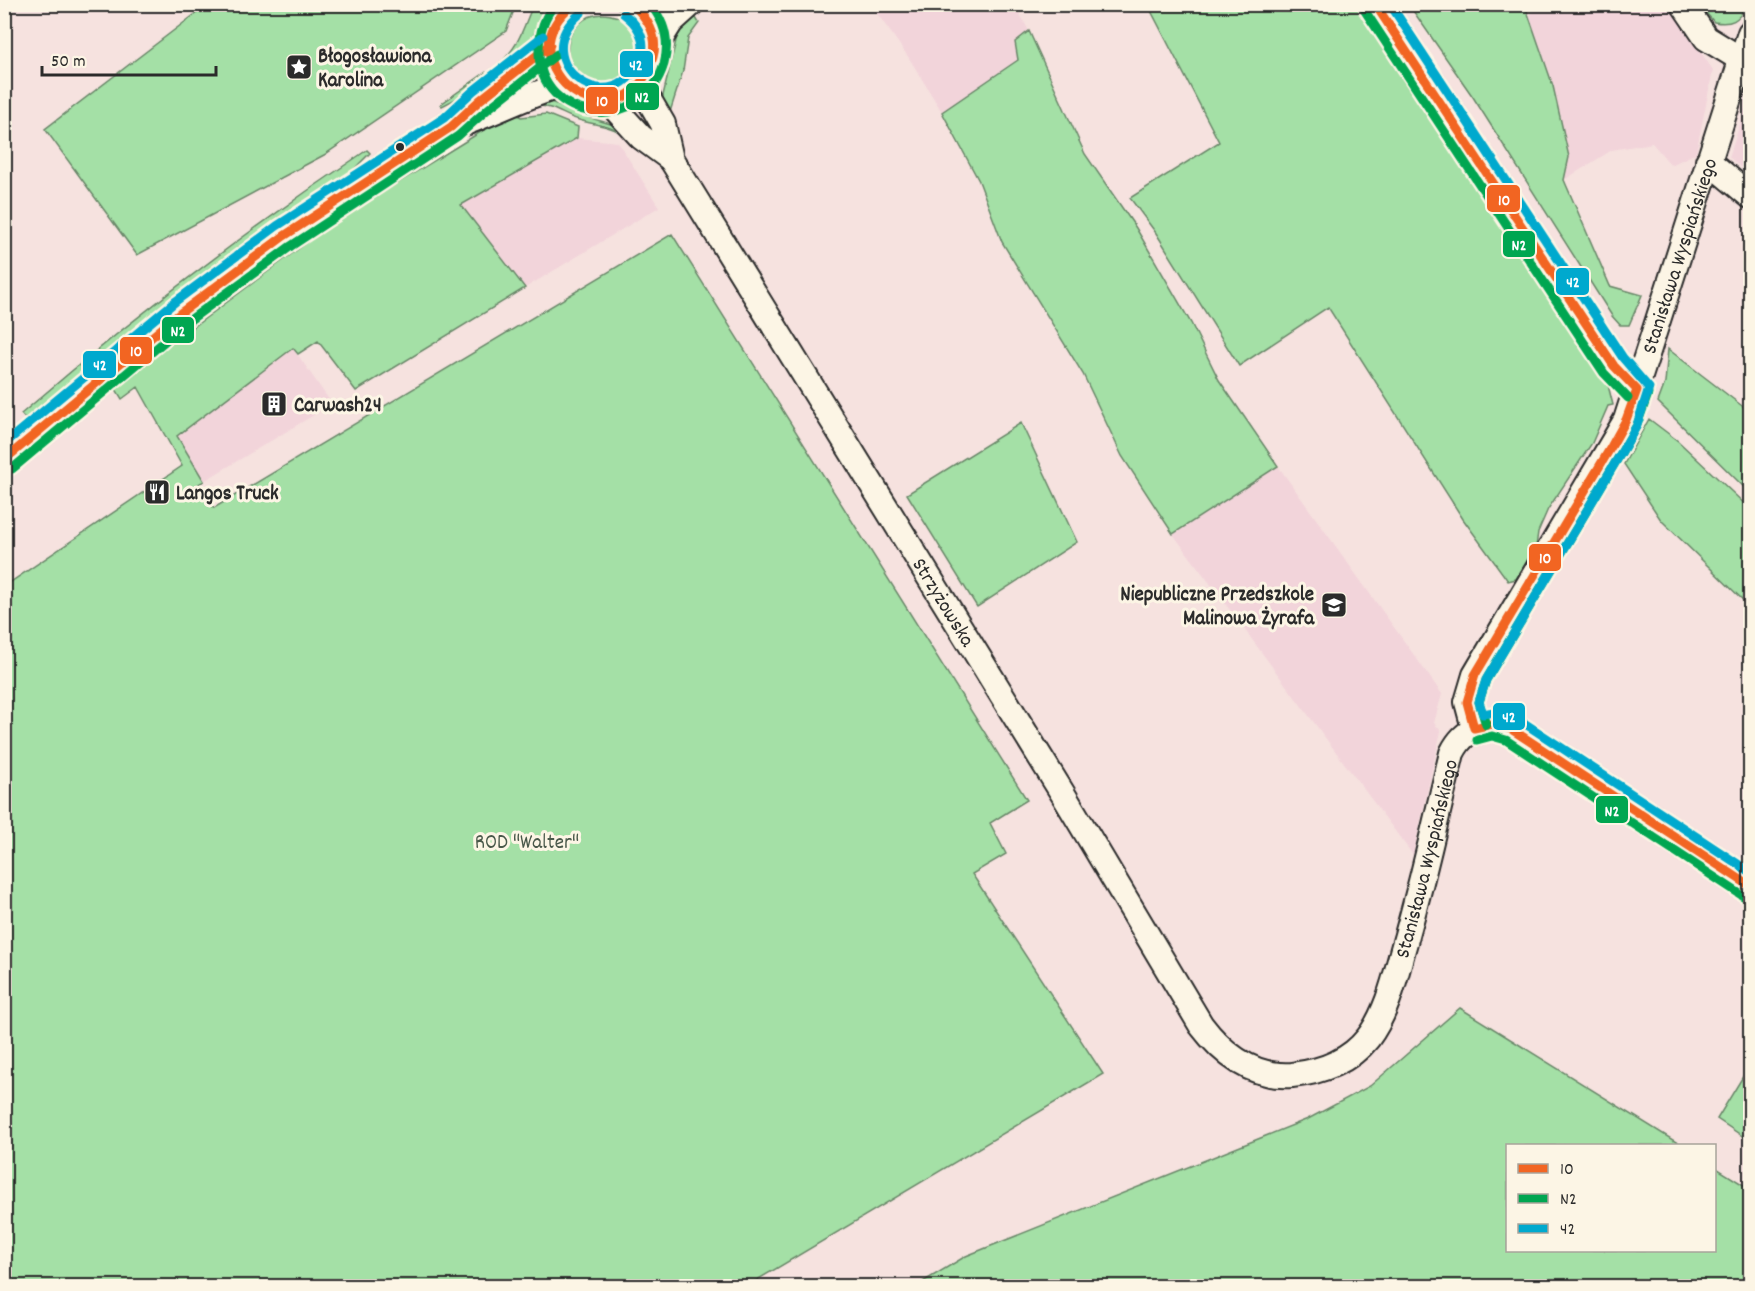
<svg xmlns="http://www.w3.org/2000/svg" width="1755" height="1291" font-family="Dekko,sans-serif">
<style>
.built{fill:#f2d4da}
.green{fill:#a4e0a6;stroke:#688668;stroke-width:1.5}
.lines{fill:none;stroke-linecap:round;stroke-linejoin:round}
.minor-casing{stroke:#2b2b2b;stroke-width:28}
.minor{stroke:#fcf5e5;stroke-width:24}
.bus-1-casing{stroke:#fcf5e5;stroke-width:14}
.bus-2-casing{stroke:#fcf5e5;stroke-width:14}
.bus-3-casing{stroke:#fcf5e5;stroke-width:14}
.bus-1{stroke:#f26522;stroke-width:9}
.bus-2{stroke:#00a651;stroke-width:9}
.bus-3{stroke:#00a9ce;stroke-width:9}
.bus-dot{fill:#2b2b2b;stroke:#fcf5e5;stroke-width:2}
.labels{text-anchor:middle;stroke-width:6;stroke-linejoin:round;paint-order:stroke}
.poi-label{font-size:21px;font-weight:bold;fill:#2b2b2b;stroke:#fcf5e5;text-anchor:start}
.street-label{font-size:21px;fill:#2b2b2b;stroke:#fcf5e5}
.park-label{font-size:21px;fill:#49584a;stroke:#fcf5e5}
.line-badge{stroke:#fcf5e5;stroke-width:2}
.badge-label{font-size:16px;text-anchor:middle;font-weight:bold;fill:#fff}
</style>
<rect width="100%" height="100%" fill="#f6e2df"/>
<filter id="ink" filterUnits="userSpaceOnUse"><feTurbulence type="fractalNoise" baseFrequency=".0167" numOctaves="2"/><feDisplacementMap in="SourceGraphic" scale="12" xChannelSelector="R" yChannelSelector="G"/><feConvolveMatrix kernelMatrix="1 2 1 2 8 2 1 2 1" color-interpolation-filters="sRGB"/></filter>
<g filter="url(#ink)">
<path class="built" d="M871,5H1015L1029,31L1015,42L1018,60L942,112L909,58Z
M1545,5H1668L1713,70L1696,153L1671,165L1652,143L1612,150L1564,180L1569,157L1553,86L1529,15Z
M1750,94V176L1729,157Z
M577,138L618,142L659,207L525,288L461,205Z
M293,348L332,404L204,481L177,436Z
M1278,466L1442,694L1434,723L1441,731L1413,855L1173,534Z"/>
<path class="green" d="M207,5V4L516,5L506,31L324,155L137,255L45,129Z
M533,5H545L528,50L504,73L498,64C519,48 523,28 533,5Z
M1148,5H1358L1467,172L1606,377L1613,405L1608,406L1592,443L1548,509L1538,532L1536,547L1516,579L1508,581L1463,519L1328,307L1239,366L1156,233L1130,198L1219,142Z
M1409,5H1525L1553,86L1569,157L1564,180L1610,286L1642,295L1629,325H1620L1612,316L1473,97Z
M1699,5H1747C1738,21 1732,25 1714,22Z
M693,13L699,23L688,38L683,71L670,112L661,104L678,32Z
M568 49a35 35 0 1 1 70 0a35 35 0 1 1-70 0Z
M1029,31L1085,154L1136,228L1191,323L1219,380L1278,466L1173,534L1122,456L1083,374L1002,242L979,181L942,112L1018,60L1015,42Z
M486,72L492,80L442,106L441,104Z
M549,101L581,115L617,126L625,136C612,125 594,125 579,120C564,116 554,106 538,106Z
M513,112L521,117L546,114L578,127L577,138L461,205L525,288L356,391L318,341L298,354L293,348L177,436L204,481L197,485L214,508L672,234L1027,800L990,823L1006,854L972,874L1103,1074L747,1286H5V586L182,466L138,387L122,399L114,386L336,221Z
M367,150L370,153L340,183L228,261L157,316L29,423L21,414C131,319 246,231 367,150Z
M1668,349L1750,412V493L1658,402L1665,383Z
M1649,419L1678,441L1750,509V607L1661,520L1624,464Z
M1021,423L1077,542L977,607L907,494Z
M1460,1008L1681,1145L1508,1146V1250H1714L1715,1167L1750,1189V1286H916L966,1256L1308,1119L1370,1086Z
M1750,1065V1141L1717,1119Z"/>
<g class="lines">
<defs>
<g id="minor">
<path d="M574,4C562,13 554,23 551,38C536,110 647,128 655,51C657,33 646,14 631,4"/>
<path d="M1375,4L1596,339L1614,366L1637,390"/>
<path d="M1683,4L1706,38L1742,60"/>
<path d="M656,46L671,22L691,4"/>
<path id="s1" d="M641,86L663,124L671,159L1063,794L1201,1025C1223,1054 1253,1078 1292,1075C1321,1072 1350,1061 1368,1038C1387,1013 1395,978 1403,949C1422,884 1436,819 1452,753C1464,729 1485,720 1511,729L1750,886"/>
<path d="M609,102L641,137L671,159"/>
<path d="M456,126C493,114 526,95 563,85"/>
<path d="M1708,161L1750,196"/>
<path d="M4,460L183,311L284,236L451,127L480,100L550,45"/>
<path id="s2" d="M1474,728L1467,702L1475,675L1626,420L1750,33"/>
</g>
</defs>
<use href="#minor" class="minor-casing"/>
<use href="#minor" class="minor"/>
<defs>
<path id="bus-1" d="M573,4C497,66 623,157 653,57C659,36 647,17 632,4
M1375,4L1614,366L1637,390
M4,460L183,311L284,236L451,127L480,100L550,45
M1474,728L1467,702L1475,675L1611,447L1626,420L1637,390
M1474,728L1492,724L1511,729L1750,886"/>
<path id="bus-2" d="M555,4C543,18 539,33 539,51C538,123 642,137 664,64C670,42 665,22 650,4
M1365,11L1604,373L1628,398
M12,469L190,320L291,246L458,136L488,109L557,54
M1486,725L1479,702L1486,680L1621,453L1637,425L1648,394
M1477,740L1492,736L1506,740L1743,896"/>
<path id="bus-3" d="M1390,4L1623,358L1649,388L1637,425L1621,453L1486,680L1479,702L1483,714L1494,712L1518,719L1750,872
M581,13C520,62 619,131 642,53C646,37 636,23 624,14
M4,444L176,301L277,226L444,118L473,91L543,36"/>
</defs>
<use href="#bus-1" class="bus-1-casing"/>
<use href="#bus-2" class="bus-2-casing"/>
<use href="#bus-3" class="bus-3-casing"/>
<use href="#bus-1" class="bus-1"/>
<use href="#bus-2" class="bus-2"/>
<use href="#bus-3" class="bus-3"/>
</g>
</g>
<defs>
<symbol id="sight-square" viewBox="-11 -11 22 22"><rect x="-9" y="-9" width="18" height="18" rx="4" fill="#2b2b2b" stroke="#fcf5e5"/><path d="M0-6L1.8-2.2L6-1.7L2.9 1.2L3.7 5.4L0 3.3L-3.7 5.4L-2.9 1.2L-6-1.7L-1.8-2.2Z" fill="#fff"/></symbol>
<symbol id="building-square" viewBox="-11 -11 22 22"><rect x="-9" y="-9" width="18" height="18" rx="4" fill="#2b2b2b" stroke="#fcf5e5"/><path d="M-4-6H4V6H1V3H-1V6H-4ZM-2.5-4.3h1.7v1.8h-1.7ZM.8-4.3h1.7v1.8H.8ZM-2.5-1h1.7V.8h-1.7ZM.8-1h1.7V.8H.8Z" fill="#fff"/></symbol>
<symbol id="restaurant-square" viewBox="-11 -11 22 22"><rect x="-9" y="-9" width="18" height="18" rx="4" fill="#2b2b2b" stroke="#fcf5e5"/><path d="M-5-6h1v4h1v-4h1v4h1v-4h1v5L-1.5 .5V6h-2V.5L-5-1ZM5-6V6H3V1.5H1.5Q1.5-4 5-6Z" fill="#fff"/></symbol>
<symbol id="school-square" viewBox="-11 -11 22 22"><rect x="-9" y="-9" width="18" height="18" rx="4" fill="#2b2b2b" stroke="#fcf5e5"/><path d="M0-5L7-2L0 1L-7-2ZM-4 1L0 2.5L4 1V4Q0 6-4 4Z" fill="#fff"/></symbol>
</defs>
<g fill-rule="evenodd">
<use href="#sight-square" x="284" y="52" width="30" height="30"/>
<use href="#building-square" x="259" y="389" width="30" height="30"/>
<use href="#restaurant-square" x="142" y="477" width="30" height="30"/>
<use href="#school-square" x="1319" y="590" width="30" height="30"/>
</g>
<circle class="bus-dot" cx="400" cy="147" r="5"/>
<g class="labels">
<g class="poi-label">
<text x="318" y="62">Błogosławiona<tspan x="318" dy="24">Karolina</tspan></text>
<text x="294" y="411">Carwash24</text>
<text x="176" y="499">Langos Truck</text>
<text x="1314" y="600" text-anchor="end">Niepubliczne Przedszkole<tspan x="1314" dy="24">Malinowa Żyrafa</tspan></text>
</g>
<g class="street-label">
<text dy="7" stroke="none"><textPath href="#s2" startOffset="524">Stanisława Wyspiańskiego</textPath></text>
<text dy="7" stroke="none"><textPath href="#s1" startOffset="600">Strzyżowska</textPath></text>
<text dy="7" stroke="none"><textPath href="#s1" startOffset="1480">Stanisława Wyspiańskiego</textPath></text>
</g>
<g class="park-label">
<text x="527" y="848">ROD "Walter"</text>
</g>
</g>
<g class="line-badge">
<rect x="619" y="50" width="35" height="28" rx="6" fill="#00a9ce"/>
<rect x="625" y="82" width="35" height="29" rx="6" fill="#00a651"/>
<rect x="585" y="86" width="34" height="29" rx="6" fill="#f26522"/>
<rect x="1486" y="184" width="35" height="29" rx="6" fill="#f26522"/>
<rect x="1502" y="230" width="34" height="28" rx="6" fill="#00a651"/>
<rect x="1555" y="267" width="35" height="29" rx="6" fill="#00a9ce"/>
<rect x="161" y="316" width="34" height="28" rx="6" fill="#00a651"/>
<rect x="119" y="336" width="34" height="29" rx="6" fill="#f26522"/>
<rect x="82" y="350" width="35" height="29" rx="6" fill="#00a9ce"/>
<rect x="1528" y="543" width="34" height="29" rx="6" fill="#f26522"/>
<rect x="1492" y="702" width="34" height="29" rx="6" fill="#00a9ce"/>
<rect x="1595" y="795" width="34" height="29" rx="6" fill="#00a651"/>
</g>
<g class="badge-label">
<text x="636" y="70">42</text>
<text x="642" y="102">N2</text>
<text x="602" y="106">10</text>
<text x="1504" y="205">10</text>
<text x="1519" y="250">N2</text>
<text x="1573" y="287">42</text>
<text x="178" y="336">N2</text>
<text x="136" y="356">10</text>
<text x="100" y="370">42</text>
<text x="1545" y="563">10</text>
<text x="1509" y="722">42</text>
<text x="1612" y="816">N2</text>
</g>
<rect width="1755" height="1291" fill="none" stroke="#fcf5e5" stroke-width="24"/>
<rect x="12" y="12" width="1731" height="1267" fill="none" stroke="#2b2b2b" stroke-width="2" filter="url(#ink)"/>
<rect x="1506" y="1144" width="210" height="108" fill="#fcf5e5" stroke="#a8a49b" stroke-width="1.5"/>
<rect x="1518" y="1164" width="30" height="9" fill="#f26522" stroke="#a8a49b" stroke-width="1.5"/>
<text x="1560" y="1174" font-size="18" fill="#2b2b2b">10</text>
<rect x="1518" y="1194" width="30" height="9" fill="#00a651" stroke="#a8a49b" stroke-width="1.5"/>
<text x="1560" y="1204" font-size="18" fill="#2b2b2b">N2</text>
<rect x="1518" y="1224" width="30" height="9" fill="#00a9ce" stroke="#a8a49b" stroke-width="1.5"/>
<text x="1560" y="1234" font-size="18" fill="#2b2b2b">42</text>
<path d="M42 66v9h174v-9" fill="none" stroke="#2b2b2b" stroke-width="3"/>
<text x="51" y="66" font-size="18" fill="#2b2b2b" stroke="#fcf5e5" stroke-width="4.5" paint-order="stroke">50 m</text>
</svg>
